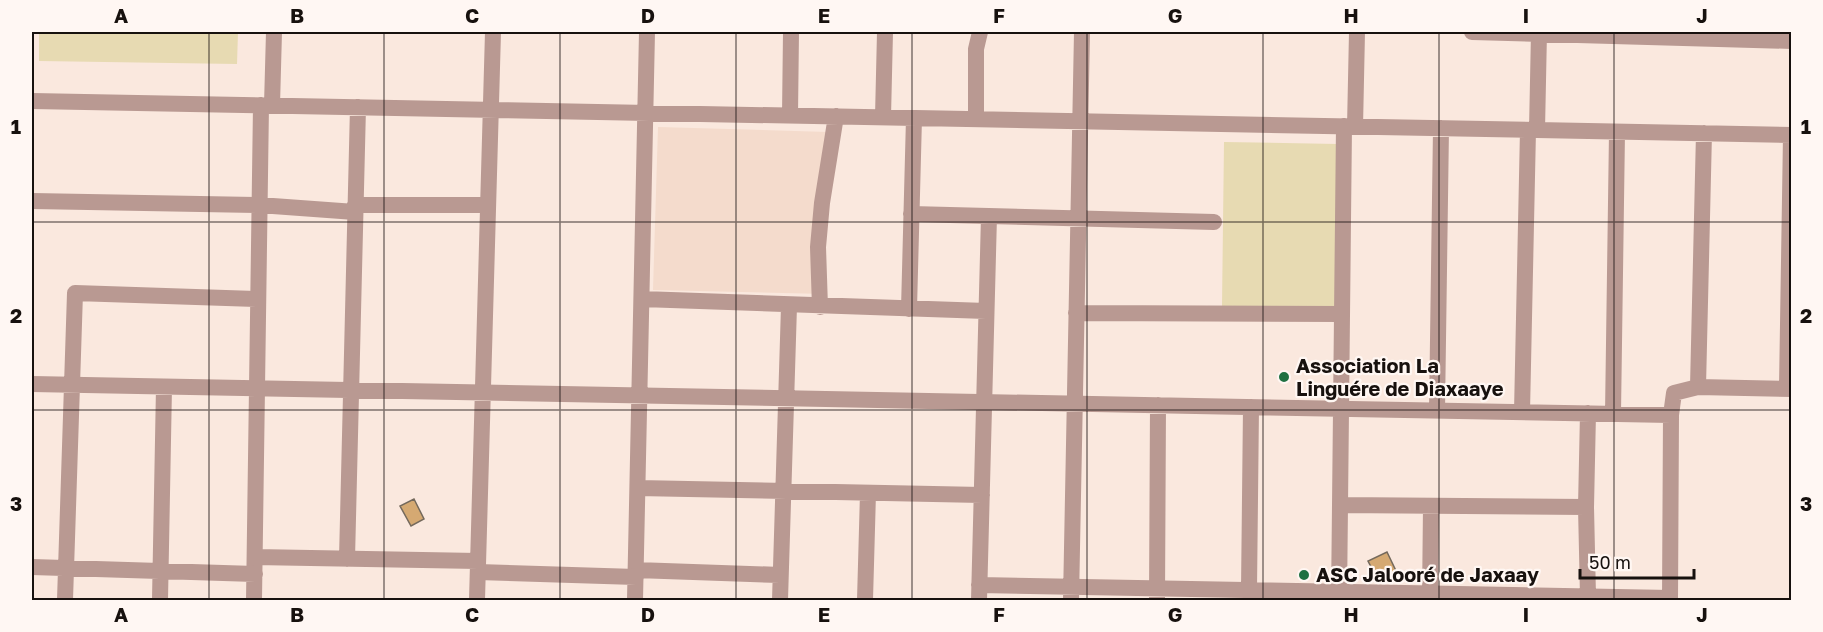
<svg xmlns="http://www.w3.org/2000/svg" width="1823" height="632" font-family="'Golos Text',sans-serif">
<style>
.built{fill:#f4dbcc}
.pitch{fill:#e7dab2}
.building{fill:#d5a972;stroke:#74695c;stroke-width:1.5}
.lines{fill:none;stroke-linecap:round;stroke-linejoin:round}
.minor{stroke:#b99992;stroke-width:16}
.grid{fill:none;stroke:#17110e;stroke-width:1.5;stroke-opacity:0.55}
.poi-dot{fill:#1f7041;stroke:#fff7f3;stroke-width:2}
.labels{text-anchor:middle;stroke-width:4.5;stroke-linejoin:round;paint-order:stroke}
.poi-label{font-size:20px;font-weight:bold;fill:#17110e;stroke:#fff7f3;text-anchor:start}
.neatline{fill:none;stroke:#17110e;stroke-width:2}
.grid-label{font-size:20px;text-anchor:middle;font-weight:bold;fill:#17110e}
</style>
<rect width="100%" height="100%" fill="#fae8de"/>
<path class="built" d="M658,127L828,132L825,294L653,290Z"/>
<path class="pitch" d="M39,32H238L237,64L39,61Z
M1224,142L1338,144L1336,308L1222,306Z"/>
<path class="building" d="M414,499L424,519L411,526L400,506Z
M1387,552L1397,573L1379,582L1368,561Z"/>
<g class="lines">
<path class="minor" d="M1472,32L1792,41
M32,101L1792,135
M272,105L274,32
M790,115L791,32
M883,117L885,32
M976,119V49L980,32
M1355,127L1357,32
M1537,130L1539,32
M32,201L259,205L355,212
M355,205H488
M911,214L1214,222
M642,299L986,311
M820,307L818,247L822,203L836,116
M909,309L914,118
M1076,313L1342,314
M32,384L1671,415
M1698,387L1704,133
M1787,388L1791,135
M1437,411L1441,128
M1522,412L1528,130
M1613,414L1617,132
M638,488L982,495
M1340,505L1586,507
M255,557L478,561
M347,559L358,107
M32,567L255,574
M636,570L780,575
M478,572L636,577
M979,585L1670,598
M1249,590L1251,407
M1588,596L1586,507L1588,413
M65,600L75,293L258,299
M160,600L164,387
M254,600L261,105
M477,600L493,32
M635,600L647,32
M780,600L789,306
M865,600L868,493
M979,600L989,216
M1071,600L1082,32
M1157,600L1158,405
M1339,600L1344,126
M1430,600L1431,506
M1670,600L1671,415L1674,393L1698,387L1792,389"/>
</g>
<path class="grid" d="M209,32V600M384,32V600M560,32V600M736,32V600M912,32V600M1087,32V600M1263,32V600M1439,32V600M1614,32V600M32,222H1792M32,410H1792"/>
<g class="poi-dot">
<circle cx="1284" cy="377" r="6"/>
<circle cx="1304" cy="575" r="6"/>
</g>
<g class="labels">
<g class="poi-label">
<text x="1296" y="373">Association La<tspan x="1296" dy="23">Linguére de Diaxaaye</tspan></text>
<text x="1316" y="582">ASC Jalooré de Jaxaay</text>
</g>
</g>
<rect width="1823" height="632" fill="none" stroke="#fff7f3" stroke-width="66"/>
<path d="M1580 569v9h114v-9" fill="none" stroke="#17110e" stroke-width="3"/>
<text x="1589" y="569" font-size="18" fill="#17110e" stroke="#fff7f3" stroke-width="4.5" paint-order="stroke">50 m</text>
<rect x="33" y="33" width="1757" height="566" class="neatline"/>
<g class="grid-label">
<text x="121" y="23">A</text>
<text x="297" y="23">B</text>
<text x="472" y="23">C</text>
<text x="648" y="23">D</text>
<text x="824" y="23">E</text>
<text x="999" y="23">F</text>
<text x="1175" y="23">G</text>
<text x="1351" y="23">H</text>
<text x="1526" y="23">I</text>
<text x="1702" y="23">J</text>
<text x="16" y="134">1</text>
<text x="1806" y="134">1</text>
<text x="16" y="323">2</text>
<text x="1806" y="323">2</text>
<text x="16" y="511">3</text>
<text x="1806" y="511">3</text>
<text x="121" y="622">A</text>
<text x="297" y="622">B</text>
<text x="472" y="622">C</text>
<text x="648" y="622">D</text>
<text x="824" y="622">E</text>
<text x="999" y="622">F</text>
<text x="1175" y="622">G</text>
<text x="1351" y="622">H</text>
<text x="1526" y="622">I</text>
<text x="1702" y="622">J</text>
</g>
</svg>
